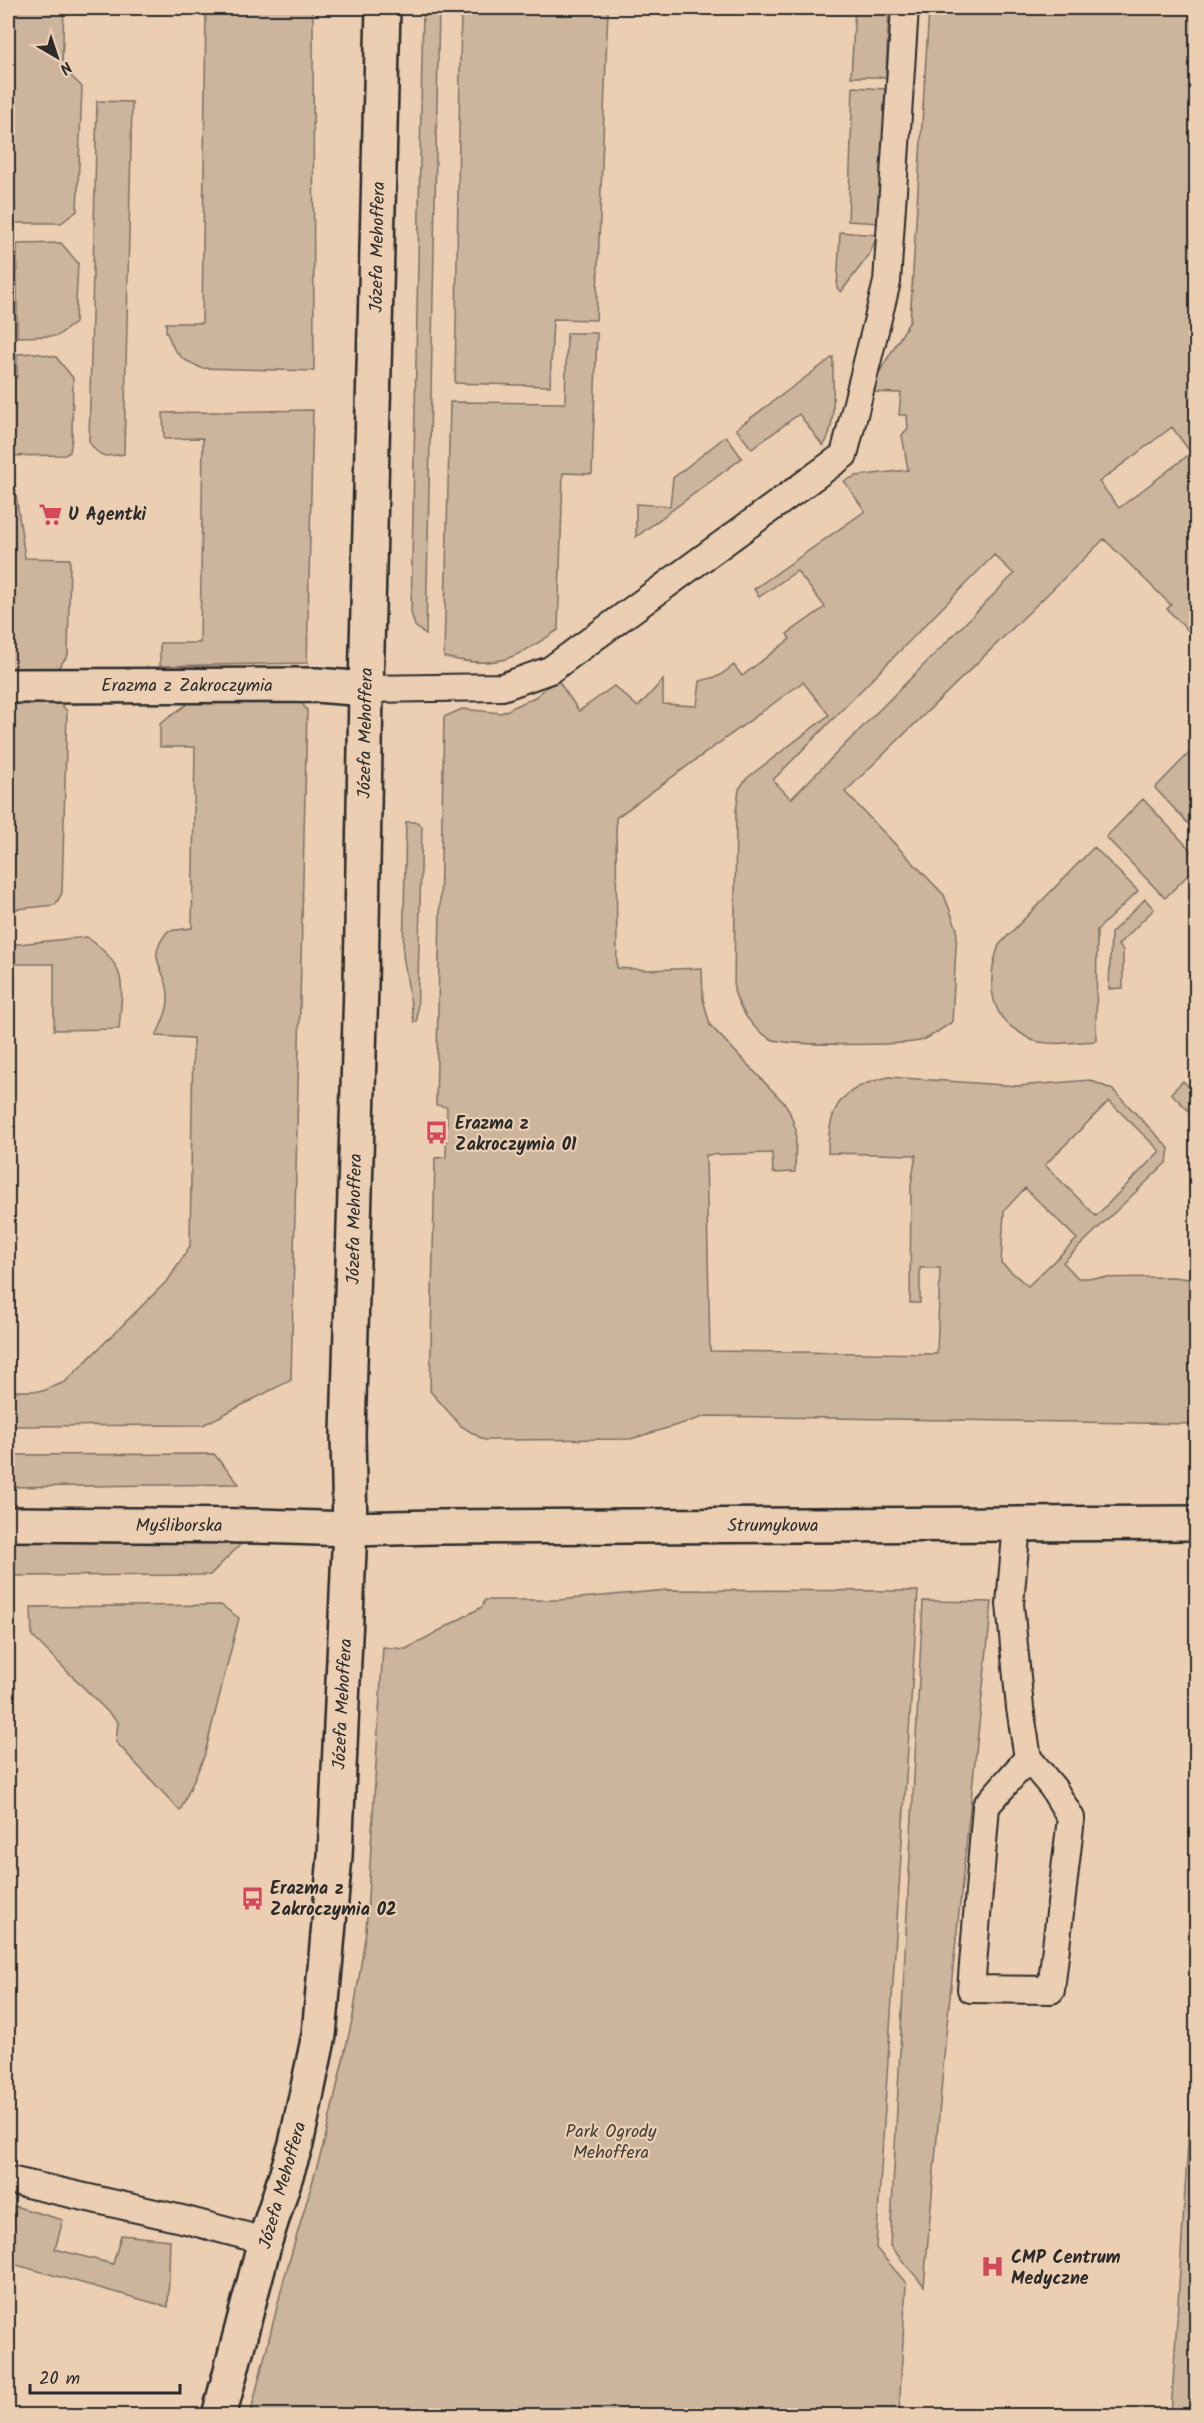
<svg xmlns="http://www.w3.org/2000/svg" width="1204" height="2423" font-family="Kalam,sans-serif">
<style>
.green{fill:#cdb49d;stroke:#7c7064;stroke-width:1.5;fill-rule:evenodd}
.lines{fill:none;stroke-linecap:round;stroke-linejoin:round}
.lane-casing{stroke:#2b2b2b;stroke-width:30}
.street-casing{stroke:#2b2b2b;stroke-width:38}
.secondary-casing{stroke:#2b2b2b;stroke-width:38}
.lane{stroke:#eccfb3;stroke-width:26}
.street{stroke:#eccfb3;stroke-width:33}
.secondary{stroke:#eccfb3;stroke-width:33}
.labels{text-anchor:middle;stroke-width:4.5;stroke-linejoin:round;paint-order:stroke}
.street-label{font-size:18px;fill:#2b2b2b;stroke:#eccfb3}
.poi-label{font-size:18px;font-weight:bold;fill:#2b2b2b;stroke:#eccfb3;text-anchor:start}
.park-label{font-size:18px;fill:#43403c;stroke:#eccfb3}
</style>
<rect width="100%" height="100%" fill="#eccfb3"/>
<filter id="ink" filterUnits="userSpaceOnUse"><feTurbulence type="fractalNoise" baseFrequency=".0167" numOctaves="2"/><feDisplacementMap in="SourceGraphic" scale="12" xChannelSelector="R" yChannelSelector="G"/><feConvolveMatrix kernelMatrix="1 2 1 2 8 2 1 2 1" color-interpolation-filters="sRGB"/></filter>
<g filter="url(#ink)">
<path class="green" d="M8,8H64L62,67L82,87L77,211L61,223H15V204H8V108H14V54H8Z
M206,8H311L313,18L314,371L201,368L183,359L174,349L166,331V323H202Z
M423,8H439L426,635L415,626L411,612Z
M461,8H608L596,320L553,319L550,386L455,383Z
M855,8H889L886,77H851Z
M929,8H1196V369L1194,370L1196,373V639L1167,609L1171,605L1104,539L845,792L944,895L957,929L952,1022C942,1028 931,1038 920,1041C900,1045 783,1047 769,1038C751,1028 740,1009 734,991L736,812L739,789L747,778L829,715L803,682L616,818L617,968L648,970L702,968L703,999L710,1025L786,1105L790,1113L796,1130L795,1172L773,1173L772,1153L706,1155L710,1351L937,1354L940,1268H920V1303H910L911,1184L916,1155L828,1153C828,1105 842,1087 889,1077L1018,1086L1090,1080L1113,1090L1169,1148L1167,1162L1063,1262L1078,1278L1173,1277L1196,1280V1424L707,1416L631,1439L484,1440L461,1426L430,1391L435,1158L446,1157L447,1107L436,1105L444,717L462,709L501,713L535,697L557,679L579,711L614,686L638,707L663,680V704L697,706L700,681L719,676L734,665L742,676L790,639L787,634L825,607L797,571L759,597L754,589L865,511L844,481L856,476L908,470L902,435L908,428L907,415H899L901,393L870,392L877,376L910,321ZM1172,427L1191,453L1119,508L1099,482ZM994,555L1014,574L791,799L773,780ZM1109,1101L1160,1151L1096,1216L1045,1165ZM1025,1188L1077,1239L1028,1286L1001,1263L1004,1211Z
M853,87L885,89L880,223L848,221Z
M97,101L132,102L124,454C106,457 99,459 89,441Z
M840,232L878,235L869,255L841,292L837,288Z
M61,243L78,263L75,323L57,336L17,337V244Z
M567,333H597L592,474L563,473L558,630C513,659 499,670 444,657L450,402L565,403Z
M35,353L56,357L73,378L72,438L70,452L65,455L8,456V378L17,377V354Z
M833,357C832,381 838,429 823,446L799,414L752,449L736,429Z
M313,410L307,663L160,666V643H200L203,438L164,439L163,413Z
M726,436L742,458L636,537V504L670,506L673,478Z
M8,473H13L25,558L70,559L68,655L58,668H8Z
M57,700L67,711L62,893L55,905L8,910V702Z
M300,701L307,710L291,1380L203,1425L8,1426V1391H43L65,1382L169,1279L190,1246L193,1038L156,1036C161,1025 167,1014 168,1001C170,968 142,962 168,931L192,928L195,747H160V724L190,702Z
M1196,746V832L1155,788Z
M1143,799L1196,856V867L1165,898L1106,837Z
M406,822H417L422,826L417,1022H414L403,955Z
M1094,847L1138,891L1097,930L1096,1041C1076,1042 1054,1046 1035,1041C1029,1040 1024,1035 1019,1032C986,1014 988,975 999,945Z
M1145,899L1154,909L1118,945L1123,950V988L1109,989L1111,933Z
M87,937C128,967 123,982 119,1029L54,1030V964H8V945Z
M1183,1081L1196,1094V1118L1171,1093Z
M214,1454L239,1484L8,1487V1455Z
M209,1539L231,1541L240,1545L210,1575L8,1576V1541Z
M667,1590L918,1591L876,2248L906,2283L899,2415H250L284,2279L325,2139L353,2016L366,1931L383,1647L406,1649L482,1607L485,1600H558Z
M923,1601L992,1602L946,2034L924,2286L890,2246Z
M221,1605L239,1618L204,1757L180,1811L116,1742L118,1722L32,1636L31,1607Z
M1196,2013V2415H1171Z
M14,2206L63,2220L55,2249L113,2264L121,2235L170,2240L168,2307L13,2264Z"/>
<g class="lines">
<defs>
<path id="lane" d="M366,689L502,687L550,670L844,455L887,282L905,8
M1017,1524L1010,1604L1020,1708L1028,1758L1053,1788L1071,1818L1051,1990L971,1989L986,1806L1028,1758
M14,2181L186,2220L265,2241"/>
<path id="street" d="M8,686L316,685L366,689
M8,1524L258,1526L350,1529L436,1527L1196,1523"/>
<path id="secondary" d="M219,2416L265,2241L296,2144L319,2035L335,1856L350,1529L348,1434L361,985L366,689L383,8"/>
</defs>
<use href="#lane" class="lane-casing"/>
<use href="#street" class="street-casing"/>
<use href="#secondary" class="secondary-casing"/>
<use href="#lane" class="lane"/>
<use href="#street" class="street"/>
<use href="#secondary" class="secondary"/>
</g>
</g>
<defs>
<symbol id="supermarket-bare" viewBox="-9 -9 18 18"><path d="M-6-5.5h2.5l.6 2H6L4.5 2H-2.5L-4.4-4H-6ZM-1.5 3.2a1.3 1.3 0 1 0 .1 0ZM3 3.2a1.3 1.3 0 1 0 .1 0Z" fill="#d1495b" stroke="#eccfb3" stroke-width="2.5" paint-order="stroke"/></symbol>
<symbol id="bus-bare" viewBox="-9 -9 18 18"><path d="M-5-6H5V4H4V6H2V4H-2V6H-4V4H-5ZM-3.5-4V0h7V-4ZM-3.5 1.2v1.5H-2V1.2ZM2 1.2v1.5H3.5V1.2Z" fill="#d1495b" stroke="#eccfb3" stroke-width="2.5" paint-order="stroke"/></symbol>
<symbol id="hospital-bare" viewBox="-9 -9 18 18"><path d="M-5-5h3v3.5h4V-5h3V5h-3V1.5h-4V5h-3Z" fill="#d1495b" stroke="#eccfb3" stroke-width="2.5" paint-order="stroke"/></symbol>
</defs>
<g fill-rule="evenodd">
<use href="#supermarket-bare" x="34" y="498" width="33" height="33"/>
<use href="#bus-bare" x="420" y="1116" width="33" height="33"/>
<use href="#bus-bare" x="236" y="1882" width="33" height="33"/>
<use href="#hospital-bare" x="976" y="2250" width="33" height="33"/>
</g>
<g class="labels">
<g class="street-label">
<text transform="translate(377 247) rotate(-89)" y="6">Józefa Mehoffera</text>
<text x="187" y="691">Erazma z Zakroczymia</text>
<text transform="translate(365 733) rotate(-89)" y="6">Józefa Mehoffera</text>
<text transform="translate(354 1219) rotate(-89)" y="6">Józefa Mehoffera</text>
<text x="179" y="1531">Myśliborska</text>
<text x="773" y="1531">Strumykowa</text>
<text transform="translate(342 1704) rotate(-87)" y="6">Józefa Mehoffera</text>
<text transform="translate(282 2185) rotate(-74)" y="6">Józefa Mehoffera</text>
</g>
<g class="poi-label">
<text x="68" y="520">U Agentki</text>
<text x="455" y="1129">Erazma z<tspan x="455" dy="21">Zakroczymia 01</tspan></text>
<text x="270" y="1894">Erazma z<tspan x="270" dy="21">Zakroczymia 02</tspan></text>
<text x="1011" y="2263">CMP Centrum<tspan x="1011" dy="21">Medyczne</tspan></text>
</g>
<g class="park-label">
<text x="611" y="2137">Park Ogrody<tspan x="611" dy="21">Mehoffera</tspan></text>
</g>
</g>
<rect width="1204" height="2423" fill="none" stroke="#eccfb3" stroke-width="30"/>
<rect x="15" y="15" width="1174" height="2393" fill="none" stroke="#2b2b2b" stroke-width="2" filter="url(#ink)"/>
<g transform="translate(57 57) rotate(141)" stroke="#eccfb3" stroke-width="4.5" paint-order="stroke">
<path d="M0-4.5L10 22L0 15L-10 22Z" fill="#2b2b2b"/>
<text y="-9" font-size="16" font-weight="bold" text-anchor="middle" fill="#2b2b2b">N</text>
</g>
<path d="M30 2384v9h150v-9" fill="none" stroke="#2b2b2b" stroke-width="3"/>
<text x="39" y="2384" font-size="18" fill="#2b2b2b" stroke="#eccfb3" stroke-width="4.5" paint-order="stroke">20 m</text>
</svg>
